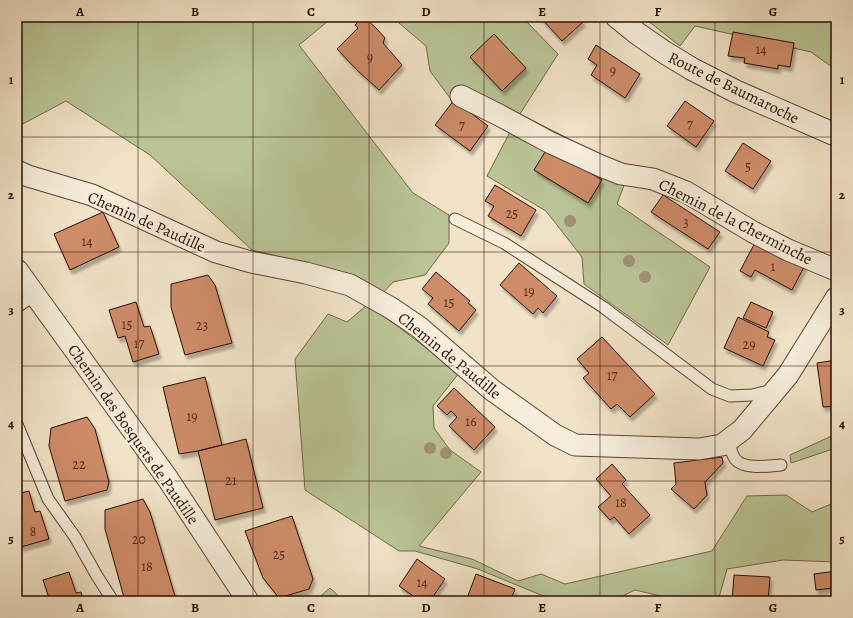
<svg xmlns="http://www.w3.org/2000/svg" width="853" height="618" font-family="Alegreya,serif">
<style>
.green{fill:#bac496;stroke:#73694d}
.building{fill:#ce8c69;stroke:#2c0e04;filter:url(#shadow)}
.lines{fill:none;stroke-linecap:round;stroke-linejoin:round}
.service-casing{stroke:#5d4335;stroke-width:13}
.minor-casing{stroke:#5d4335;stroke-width:23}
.tertiary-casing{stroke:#5d4335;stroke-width:24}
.service{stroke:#f6eddb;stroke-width:11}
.minor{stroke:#f6eddb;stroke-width:21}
.tertiary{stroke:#f6eddb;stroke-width:22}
.tree{fill:#a09178}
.grid{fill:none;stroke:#2c0e04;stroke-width:1;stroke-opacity:0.55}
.labels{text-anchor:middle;stroke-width:4;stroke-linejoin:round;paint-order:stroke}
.number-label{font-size:14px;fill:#542e1d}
.street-label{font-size:16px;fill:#2c0e04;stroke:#f6eddb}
.neatline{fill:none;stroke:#2c0e04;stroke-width:1.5}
.grid-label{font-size:13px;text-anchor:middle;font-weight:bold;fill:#2c0e04}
</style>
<defs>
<filter id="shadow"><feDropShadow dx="2.5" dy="4.5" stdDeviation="1" flood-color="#0004"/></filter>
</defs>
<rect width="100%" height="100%" fill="#f1e3c7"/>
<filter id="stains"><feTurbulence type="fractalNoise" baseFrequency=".005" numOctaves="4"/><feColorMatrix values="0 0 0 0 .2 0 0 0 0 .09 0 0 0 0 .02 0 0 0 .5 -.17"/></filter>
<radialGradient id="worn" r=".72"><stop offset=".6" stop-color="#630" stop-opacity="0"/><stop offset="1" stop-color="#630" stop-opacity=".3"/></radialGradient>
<path class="green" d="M17,17H333L299,45L413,193L449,215V243L425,275L393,282L382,294L350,274L252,250L150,155L66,101L17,127Z
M392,17H522L558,54L520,114L616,163L631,167L617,204L710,267L668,345L584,284L582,257L546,211L487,176L511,130L450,98L430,71L426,46Z
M643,17H836V70L811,52L695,26L680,46Z
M367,305L396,325L459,373L433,406L434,428L450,450L481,472L419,546L472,559L518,581L541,574L565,584L712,551L747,496L786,495L812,512L836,502V562L783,560L727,569L718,601H682L635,590L612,601H581L548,598L478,569L415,551H399L305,490L295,359L328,314L347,322Z
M836,434V448L791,463L790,455Z
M330,588L344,601H315Z"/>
<path class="building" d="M363,17H364L376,28L385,38L383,43L402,65L379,90L357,70L337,49L358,28L355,25Z
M540,17H579L583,22L562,41Z
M733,32L794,43L790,67L778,65V69L744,63L745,58L728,56Z
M494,34L526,68L502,91L470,57Z
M596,45L640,74L625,98L591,75L597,65L588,59Z
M454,100L488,126L470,151L435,125Z
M685,101L714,121L696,147L667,126Z
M743,143L771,161L753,189L725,171Z
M548,147L602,180L588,203L534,170Z
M495,185L536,210L521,236L488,216L494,206L485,201Z
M663,195L720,232L708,249L651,212Z
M103,212L119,247L70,270L54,234Z
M758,237L806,263L792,290L755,270L751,277L740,271Z
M519,263L557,296L543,313L538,308L533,314L500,285Z
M436,272L470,301L468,303L476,310L459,331L428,304L433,298L422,289Z
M208,275L215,285L232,343L185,355L171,307V284Z
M136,302L144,327L150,326L159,354L133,362L125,336L118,338L109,310Z
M751,302L773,312L766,328L743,318Z
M738,317L769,332L767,337L775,340L763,366L724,348Z
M602,337L655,394L630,417L617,404L611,409L583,378L589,373L577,359Z
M836,360V406L823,407L817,363Z
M205,377L222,445L198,451L179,454L163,387Z
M454,388L495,427L474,450L449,426L457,417L451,411L447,415L437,406Z
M87,417L95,429L109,482L107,490L65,501L49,446L51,428Z
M246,439L263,508L215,520L198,451Z
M722,457L723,463L705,482L707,495L694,509L671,489L676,484L674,463Z
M612,464L626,480L622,484L650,515L629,534L614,517L610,520L598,507L611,496L596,479Z
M29,491L35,512L40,511L49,539L21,547L17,532V494Z
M143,499L150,512L175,596L156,601H125L105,529V510Z
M292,516L313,579L309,589L279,598L263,578L245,531Z
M417,559L445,579L430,601H420L399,586Z
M836,571V596H834L833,588L816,590L814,574Z
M69,572L76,593L81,592L83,601H50L43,580Z
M476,574L515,589L510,601H466Z
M734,575L770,577L768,601H732Z
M630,597L662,601H630Z"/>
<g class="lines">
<defs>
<path id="service" d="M455,219L504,243L603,307L712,389L730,396L752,395L773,390
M17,307L35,295
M17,424L48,499L75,537L97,576L113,601
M728,441C730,447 732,454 735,459C744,470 768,466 781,465"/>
<path id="minor" d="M461,96L499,115L549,142L601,166L621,174L653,179L686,192L753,232L788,250L836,270
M17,171L28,176L92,195L216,252L251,262L306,273L350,285L391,308L419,327L492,390L555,435L575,445L699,449L722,445L742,430L788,375L836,298
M17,270L168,479L248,601"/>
<path id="tertiary" d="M617,17L638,34L664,52L692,69L735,91L836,135"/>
</defs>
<use href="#service" class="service-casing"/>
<use href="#minor" class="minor-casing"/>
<use href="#tertiary" class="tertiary-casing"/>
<use href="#service" class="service"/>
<use href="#minor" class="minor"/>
<use href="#tertiary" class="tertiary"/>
</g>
<g class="tree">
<circle cx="570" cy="221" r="6"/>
<circle cx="629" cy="261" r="6"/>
<circle cx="645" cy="277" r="6"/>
<circle cx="430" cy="448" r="6"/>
<circle cx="446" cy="453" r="6"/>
</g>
<path class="grid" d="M138,17V601M253,17V601M369,17V601M484,17V601M600,17V601M715,17V601M17,137H836M17,252H836M17,366H836M17,481H836"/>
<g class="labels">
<g class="number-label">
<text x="761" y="54">14</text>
<text x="370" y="62">9</text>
<text x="613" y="75">9</text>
<text x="690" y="129">7</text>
<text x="462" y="130">7</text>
<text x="748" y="171">5</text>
<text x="512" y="218">25</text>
<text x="686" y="227">3</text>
<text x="87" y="246">14</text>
<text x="773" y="271">1</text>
<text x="529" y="296">19</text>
<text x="449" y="307">15</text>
<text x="127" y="329">15</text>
<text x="202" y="330">23</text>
<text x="139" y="348">17</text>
<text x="749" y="349">29</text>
<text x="612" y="380">17</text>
<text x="192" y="421">19</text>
<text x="471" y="426">16</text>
<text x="79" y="469">22</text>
<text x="231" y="485">21</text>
<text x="621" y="507">18</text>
<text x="33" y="536">8</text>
<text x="139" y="544">20</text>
<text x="279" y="559">25</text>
<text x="147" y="571">18</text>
<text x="422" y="587">14</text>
</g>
<g class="street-label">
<text transform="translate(734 87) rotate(26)" y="6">Route de Baumaroche</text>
<text transform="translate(147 221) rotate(24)" y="6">Chemin de Paudille</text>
<text transform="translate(736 221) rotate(27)" y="6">Chemin de la Cherminche</text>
<text transform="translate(450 355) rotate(39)" y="6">Chemin de Paudille</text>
<text transform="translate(134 434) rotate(55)" y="6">Chemin des Bosquets de Paudille</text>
</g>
</g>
<rect width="853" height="618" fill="none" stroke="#f1e3c7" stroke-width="44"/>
<rect x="22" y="22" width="809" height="574" class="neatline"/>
<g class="grid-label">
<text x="80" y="16">A</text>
<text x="195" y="16">B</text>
<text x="311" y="16">C</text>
<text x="426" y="16">D</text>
<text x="542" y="16">E</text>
<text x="658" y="16">F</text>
<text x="773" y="16">G</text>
<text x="11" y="84">1</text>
<text x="842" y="84">1</text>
<text x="11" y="199">2</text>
<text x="842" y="199">2</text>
<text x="11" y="314">3</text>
<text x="842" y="314">3</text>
<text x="11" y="428">4</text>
<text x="842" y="428">4</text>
<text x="11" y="543">5</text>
<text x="842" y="543">5</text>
<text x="80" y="612">A</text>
<text x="195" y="612">B</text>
<text x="311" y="612">C</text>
<text x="426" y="612">D</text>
<text x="542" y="612">E</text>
<text x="658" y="612">F</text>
<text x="773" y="612">G</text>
</g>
<rect width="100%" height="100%" filter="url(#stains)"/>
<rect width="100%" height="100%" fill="url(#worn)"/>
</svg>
